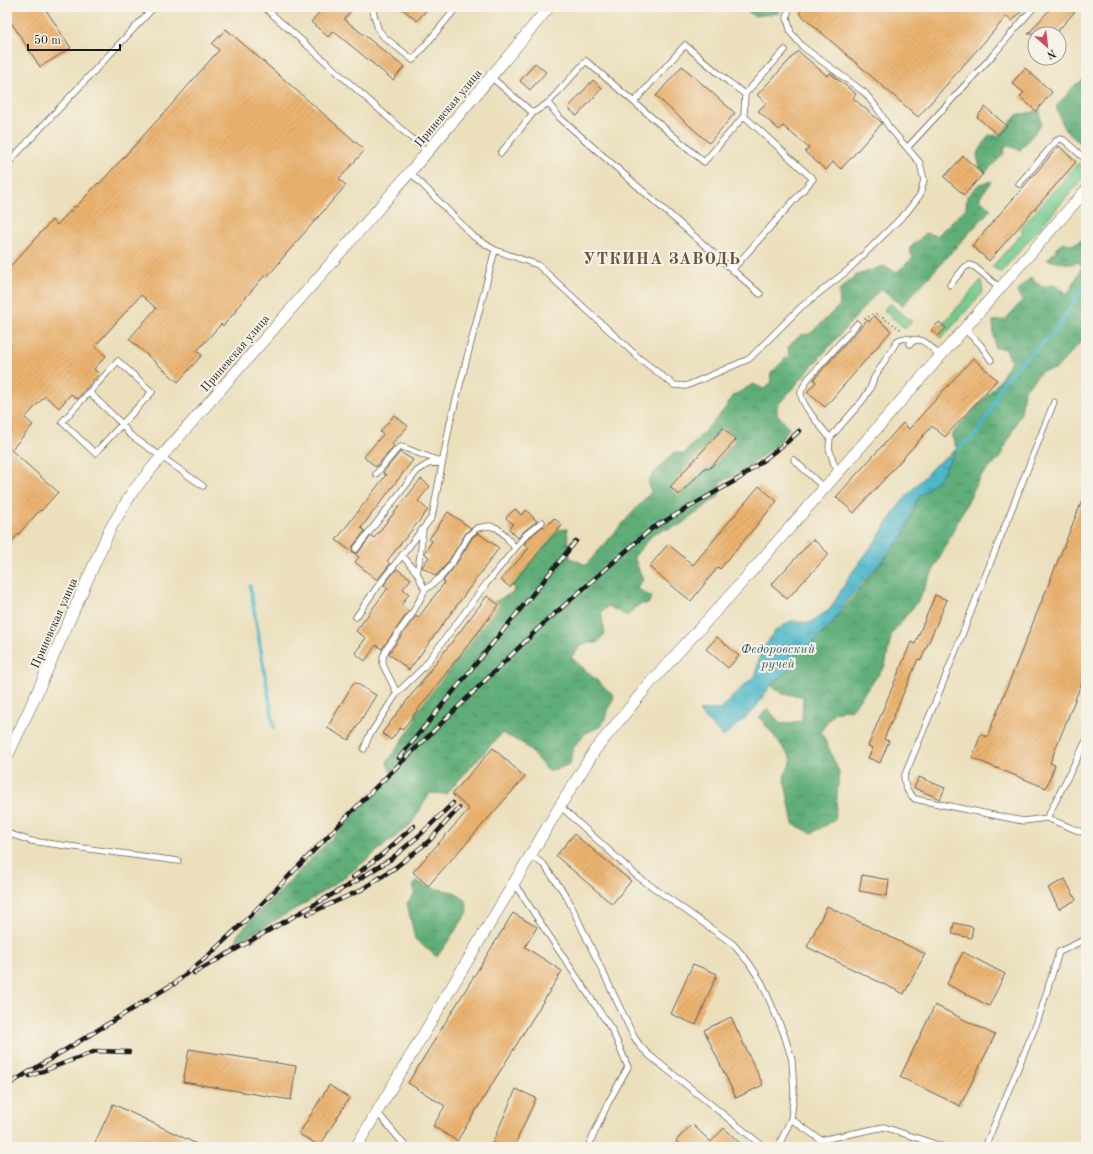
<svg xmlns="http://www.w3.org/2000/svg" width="1093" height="1154" font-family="'Old Standard TT',serif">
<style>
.grass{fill:#74c98d;stroke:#487254}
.forest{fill:url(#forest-crowns);stroke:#3e644a}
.park{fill:url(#park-dots);stroke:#487254}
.water{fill:url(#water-ripples);stroke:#346a72}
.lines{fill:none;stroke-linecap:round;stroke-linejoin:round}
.stream{stroke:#4cb7c9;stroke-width:3.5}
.building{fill:url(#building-hatch)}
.lane-casing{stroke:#646054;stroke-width:7}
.street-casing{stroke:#646054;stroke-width:12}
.path{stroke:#646054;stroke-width:2;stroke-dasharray:1 3;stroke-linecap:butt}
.lane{stroke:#fff;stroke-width:5.5}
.street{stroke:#fff;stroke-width:11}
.rail-casing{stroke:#1c1c1c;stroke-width:4.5}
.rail{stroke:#f7f3e8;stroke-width:3;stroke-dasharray:9;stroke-linecap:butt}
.labels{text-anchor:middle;stroke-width:4;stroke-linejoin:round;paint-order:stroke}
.street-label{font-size:12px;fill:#1c1c1c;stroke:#f7f3e8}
.water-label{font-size:13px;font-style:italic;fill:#2f5a61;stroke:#f7f3e8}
.district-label{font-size:16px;font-weight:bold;letter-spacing:1px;fill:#645139;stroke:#f7f3e8}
</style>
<defs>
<pattern id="forest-crowns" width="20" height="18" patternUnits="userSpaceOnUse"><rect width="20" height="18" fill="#5fad78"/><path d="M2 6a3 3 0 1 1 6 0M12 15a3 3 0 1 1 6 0" fill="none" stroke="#4e8c62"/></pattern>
<pattern id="park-dots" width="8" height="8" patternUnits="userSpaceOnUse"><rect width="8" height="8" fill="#74c98d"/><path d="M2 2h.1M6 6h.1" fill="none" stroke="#64ac79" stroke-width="1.8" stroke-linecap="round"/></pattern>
<pattern id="water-ripples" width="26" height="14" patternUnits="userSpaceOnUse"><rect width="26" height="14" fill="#4cb7c9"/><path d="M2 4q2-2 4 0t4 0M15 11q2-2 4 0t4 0" fill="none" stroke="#3e94a2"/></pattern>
<pattern id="building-hatch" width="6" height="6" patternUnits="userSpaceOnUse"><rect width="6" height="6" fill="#ebb36f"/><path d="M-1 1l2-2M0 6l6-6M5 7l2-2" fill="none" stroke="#c99960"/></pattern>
</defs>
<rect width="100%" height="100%" fill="#f7f3e8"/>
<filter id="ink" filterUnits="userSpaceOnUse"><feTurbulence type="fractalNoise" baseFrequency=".025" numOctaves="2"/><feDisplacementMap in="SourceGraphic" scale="8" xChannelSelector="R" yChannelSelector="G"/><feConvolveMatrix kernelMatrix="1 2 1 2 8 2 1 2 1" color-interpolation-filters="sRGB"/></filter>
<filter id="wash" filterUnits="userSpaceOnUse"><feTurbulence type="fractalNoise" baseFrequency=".012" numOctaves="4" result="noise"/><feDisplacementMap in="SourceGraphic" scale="16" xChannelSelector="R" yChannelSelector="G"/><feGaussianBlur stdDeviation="0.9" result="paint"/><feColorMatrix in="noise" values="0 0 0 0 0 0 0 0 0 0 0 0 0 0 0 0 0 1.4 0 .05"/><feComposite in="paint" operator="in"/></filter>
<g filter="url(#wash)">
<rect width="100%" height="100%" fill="#ebdfbc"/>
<path class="grass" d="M1078,163L1086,170V175L1001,272L992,267L1023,232L1020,229Z
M981,280L983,292L941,339L938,336L946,328L942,325Z"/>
<path class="forest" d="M742,7H782L779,13L754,16Z
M1086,78V149L1065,130L1056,107L1075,85Z
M1040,111L1041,125L1020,150L1006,145L1003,155L985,173L980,168L977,155L989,135L999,136L1017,115Z
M992,181L979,198L991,209L902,306L881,288L777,406V414L789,428L780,442L738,475L720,481L719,496L680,525L654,533L634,557L643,580L636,588L652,597L648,604H640L627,616L608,606L601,613L605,633L597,643H584L571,657L614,696L602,726L585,733L574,747L570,764L549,772L524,744L502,733L446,794L430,793L411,824L350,873L314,898L255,932L236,942L238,934L392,776L387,762L415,722L420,681L432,669L450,673L452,655L488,605L514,592L512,581L544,531L567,529L570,558L586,565L651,492L648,480L674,452L684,454L724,410L733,396L753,384L764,389L772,382L770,374L789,355L788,347L801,335L810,334L840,305L839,291L855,276L883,266L897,272L913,258L909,249L926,233L937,236L966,208L967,196L979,184Z
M1083,239L1086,241V336L1056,369L1042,371L1024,390L1021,413L999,459L980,477L918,601L892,633L885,666L852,709L834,712L821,731L839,772L835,820L812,833L793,824L784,777L792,759L759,717L768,709L781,724L802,721L803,696L783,694L771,685L794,665L796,652L811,644L829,627L904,535L917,499L940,477L957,449L951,435L999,382L1011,361L1006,349L995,348L993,321L1005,320L1022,301L1017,292L1031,277L1042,287L1054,285L1068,294L1082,267L1079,262L1071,264L1047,260L1063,242L1072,245Z
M417,881L428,887L454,892L466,901L468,912L437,957L415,939L407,903L414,895V885Z"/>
<path class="park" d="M890,303L912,322L905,329L884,310Z"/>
<path class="water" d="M957,449L940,477L917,499L904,535L850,598L829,627L811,644L796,652L794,665L771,685L753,711L723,737L698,711L720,709L756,674L760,654L774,632L791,621L810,623L830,609L851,574L877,539L901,502L934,466Z"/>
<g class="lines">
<path class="stream" d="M957,449L977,434L991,410L1002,382L1021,363L1057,330L1086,282
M250,586L274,727"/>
</g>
<g id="blocks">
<path class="building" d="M7,7H44L71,48L40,67L7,16Z
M324,7H355L344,19L404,67L393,80L333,31L328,37L311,22Z
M400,7H429L417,21Z
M805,7H1025L1012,21L1007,16L918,117L799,13Z
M1052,7H1079L1055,34H1028Z
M226,29L365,150L339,179L346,185L279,262H280L267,277L265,275L235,310L236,311L223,326L221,324L197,351L202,355L178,382L129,339L156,308L141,295L95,346L106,356L94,369L99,374L77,399L71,394L59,408L45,396L25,418L33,425L11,450L58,492L41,511L40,510L7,547V270L52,220L57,225L75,206L76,207L98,183L99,184L166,111L219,50L212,44Z
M798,51L827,76L830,73L856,94L853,98L882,123L841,169L833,162L826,170L805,152L809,148L783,126L779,130L758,111L766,103L757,95Z
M535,63L546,72L530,90L520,81Z
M682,66L735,113L709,143L656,96Z
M1025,68L1052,92L1036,111L1020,97L1024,93L1012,83Z
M593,80L602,88L577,116L568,108Z
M985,107L1007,126L998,135L977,117Z
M1059,146L1076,162L989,261L972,246Z
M963,156L983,174L964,195L944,177Z
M874,316L891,331L825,407L807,392L816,382L814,379L867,320L869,322Z
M939,322L946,328L938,336L931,330Z
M973,358L997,380L945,437L932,426L854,513L836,497L903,423L909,429Z
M394,415L408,426L392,444L394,446L376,467L364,457L383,434L380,432Z
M723,428L736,440L709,469L706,467L679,495L670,487Z
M400,452L413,460L361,528L365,531L353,546L352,551L355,553H358L371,536L374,538L421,479L430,486L418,501L428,510L387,561L390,564L377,580L355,562L359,557L336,540L386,475L383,473Z
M759,486L777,501L720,569L718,567L691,601L649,567L668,544L693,565Z
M1086,491V672L1050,763L1055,765L1046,788L972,758L981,734L987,737Z
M515,509L521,515L526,510L537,521L523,532L518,538L509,529L513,524L506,518Z
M448,512L471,528L466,533L447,564L436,576L422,567L429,557L425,554V552L432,541L429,539Z
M554,518L562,525L510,587L501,580L529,548L524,544L529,538L543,526L545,528Z
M478,533L499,548L409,670L389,654L391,650L416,616L418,618L445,582L443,581L454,568L472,538Z
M813,539L829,554L787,599L771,585Z
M397,569L411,579L403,589L409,594L401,605L409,611L382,649L376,645L365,661L355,653L366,638L356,631L388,588L384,585Z
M935,595L947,600L921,660L918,659L884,739L889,741L880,763L868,758L873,748L868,746L911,642L915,644Z
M487,596L499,605L402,730L400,728L391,740L382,733Z
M717,637L739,656L728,668L706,649Z
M354,682L376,695L349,740L327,728Z
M493,748L525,777L428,886L413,872L469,809L452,794Z
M919,777L945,788L940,799L914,788Z
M574,834L631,881L612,904L556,856Z
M862,875L889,880L887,896L859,891Z
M1065,879L1076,900L1059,909L1048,888Z
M827,906L925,954L904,994L807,947Z
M513,913L537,927L525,947L562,971L457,1141L433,1126L445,1106L408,1083Z
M954,923L973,927L971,938L952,934Z
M963,952L1005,974L989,1006L947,984Z
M693,964L717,974L696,1025L671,1014Z
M935,1005L995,1035L960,1106L900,1077Z
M731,1017L763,1085L736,1098L704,1030Z
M189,1049L296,1066L291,1100L183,1082Z
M329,1085L349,1098L320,1146L299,1134Z
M516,1089L536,1098L514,1147H500L492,1144Z
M113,1104L203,1147H93Z
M692,1124L711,1142L724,1128L744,1147H682L676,1141Z"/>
</g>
</g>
<g filter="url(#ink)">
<use href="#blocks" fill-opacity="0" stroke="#646054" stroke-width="1"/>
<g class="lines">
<defs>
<path id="lane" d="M264,7L427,152
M372,7L378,29L384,37L413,60L457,7
M491,77L533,113
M634,102L685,45L730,83L745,94
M548,103L560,118L760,294
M907,148L994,54L1034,7
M501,153L533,113L548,103L586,61L704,162L744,116L745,94L785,50
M7,164L154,7
M410,172L474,237L495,250L538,265L639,358L674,385L686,386L749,359L801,307L847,271L906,213L920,195L924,180L920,163L889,127L877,108L865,93L803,47L791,33L787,18L789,7
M1019,184L1056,141L1060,139L1064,140L1086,160
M732,270L813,179L744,116
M950,285L965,267L970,265L975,267L1000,288
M964,329L980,344L991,360
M910,344C920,332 932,349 940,356
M118,361L152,392L95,453L62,422Z
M89,392L122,424L129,434L203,486
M1054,402L937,698L904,777C905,787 907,792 915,799L1023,821L1047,818L1086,834
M830,438C823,429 799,403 801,392C802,388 806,383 807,380L857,324
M794,460L824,488
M839,472L834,464L829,448L830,438L863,400L870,389L874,378L897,341C903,337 906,338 913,340
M376,474L398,448L402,447L442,462
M356,549L417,471L428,464L442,462
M402,555L417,573L425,590
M417,573L420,557L423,529
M356,617L375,590L432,517L450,423L495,250
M397,693L383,665V657L387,648L412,614L425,590L440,578L450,566L469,535L477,528L489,526L497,528L505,535L515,548
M364,749L369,736L397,693L423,668L486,584L526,535L542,522
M560,806L637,876L733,944L749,963L762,983L784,1034L792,1060L794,1093L791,1119L821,1140L884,1127L944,1147
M1047,818L1086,741
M7,833L31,841L178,861
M531,855L544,865L567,897L633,1035L640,1046L649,1055L764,1147
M514,883L612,1030L628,1067L608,1103L588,1147
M377,1112L406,1147
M778,1147L791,1119
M985,1147L1038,1020L1059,952L1086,939"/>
<path id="street" d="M7,757L36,695L110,529L133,491L161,457C292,308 423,160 549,7
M356,1147L560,806L595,750L650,683L735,590L1086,190"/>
</defs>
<use href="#lane" class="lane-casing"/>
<use href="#street" class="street-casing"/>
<path class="path" d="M865,319L873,314H877L902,330"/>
<use href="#lane" class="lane"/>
<use href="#street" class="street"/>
<defs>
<path id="rail" d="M399,758L576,541
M353,877L385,852L414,826
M308,914L361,890L396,867L429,841L459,808
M194,973L356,881L391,859L421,834L453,803
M174,984L210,954L244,922L374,789L542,625L651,529L740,478L787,442L799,431
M30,1076L96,1051L129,1052
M11,1083L178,981"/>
</defs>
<use href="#rail" class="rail-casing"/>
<use href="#rail" class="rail"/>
</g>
</g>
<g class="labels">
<g class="street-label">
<text transform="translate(448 108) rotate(-50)" y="4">Приневская улица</text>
<text transform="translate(235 353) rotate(-49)" y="4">Приневская улица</text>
<text transform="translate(54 623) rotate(-66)" y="4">Приневская улица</text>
</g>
<g class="water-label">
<text x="778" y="653">Федоровский<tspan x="778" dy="15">ручей</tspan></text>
</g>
<g class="district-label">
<text x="662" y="264">УТКИНА ЗАВОДЬ</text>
</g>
</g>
<rect width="1093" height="1154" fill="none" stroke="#f7f3e8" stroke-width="24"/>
<g transform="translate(1047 46) rotate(152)"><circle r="19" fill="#f7f3e8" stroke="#9f9d96"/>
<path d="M0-3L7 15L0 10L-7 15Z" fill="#d1495b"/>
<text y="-6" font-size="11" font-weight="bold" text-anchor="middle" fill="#1c1c1c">N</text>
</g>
<path d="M28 44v6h92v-6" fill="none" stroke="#1c1c1c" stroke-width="2"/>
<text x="34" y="44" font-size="12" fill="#1c1c1c" stroke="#f7f3e8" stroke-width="3" paint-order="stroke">50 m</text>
</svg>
